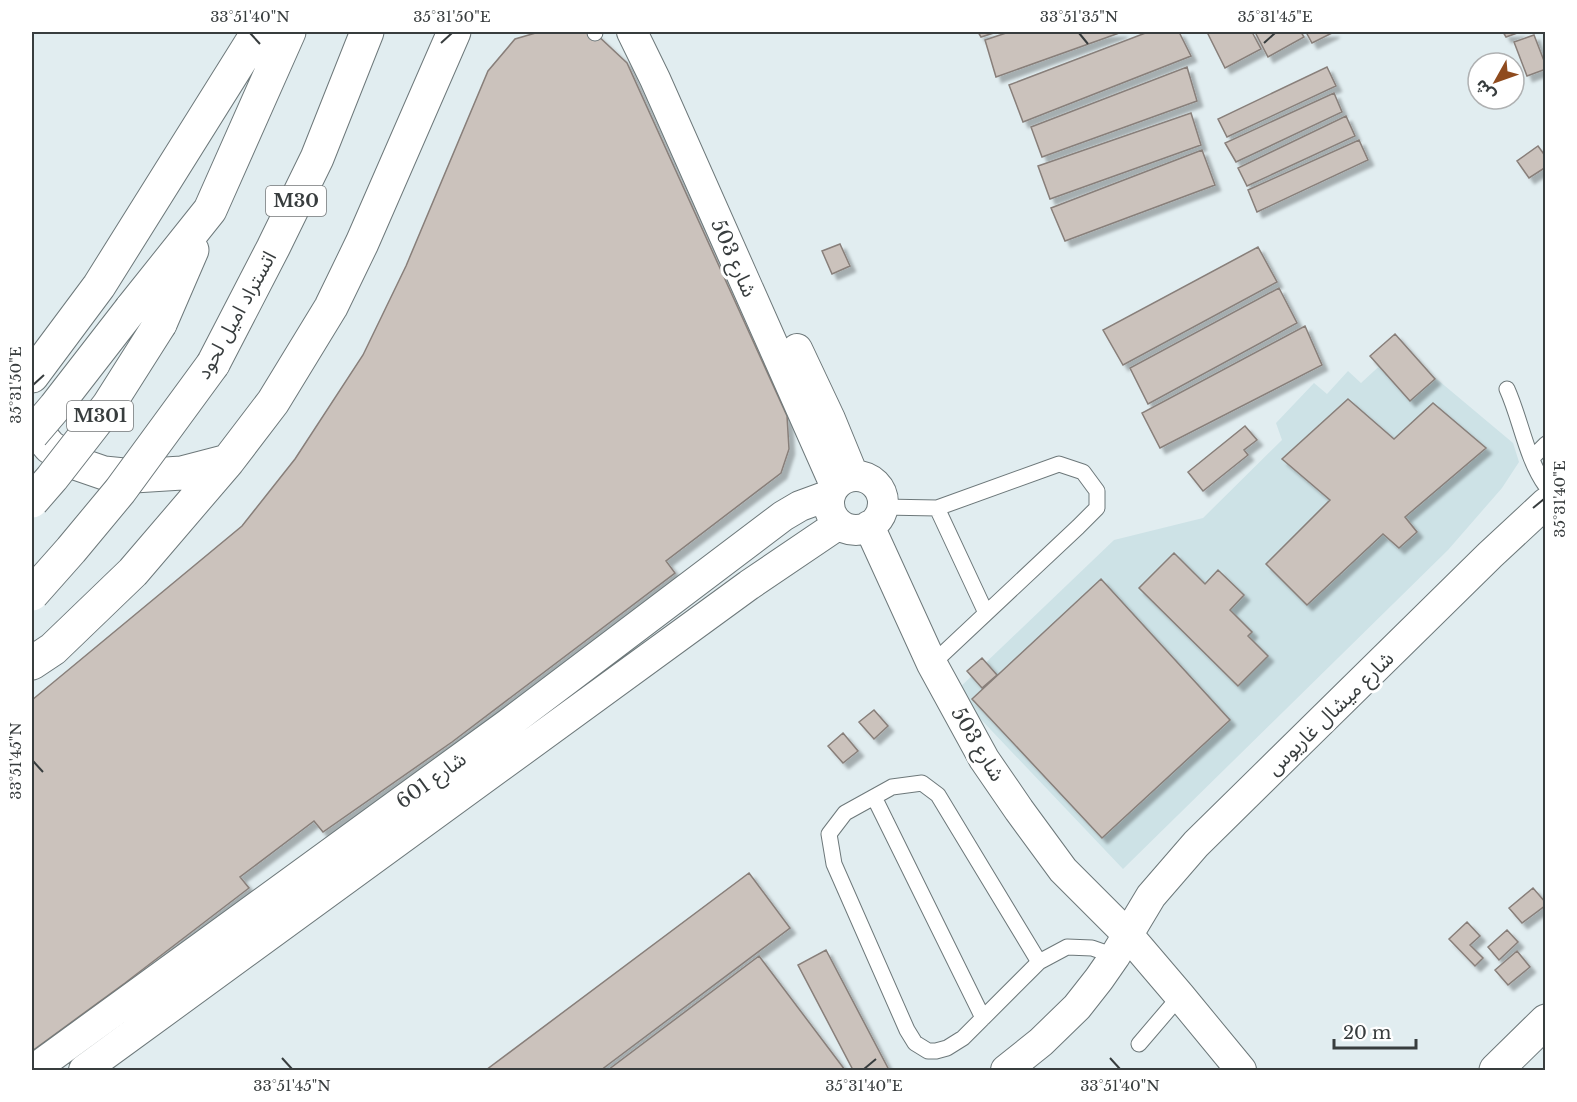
<svg xmlns="http://www.w3.org/2000/svg" width="1577" height="1102" font-family="'Libre Baskerville','Noto Sans Arabic',serif">
<style>
.built{fill:#cde2e6}
.building{fill:#cbc2bc;stroke:#887f7a;stroke-width:1.5;filter:url(#shadow)}
.lines{fill:none;stroke-linecap:round;stroke-linejoin:round}
.service-casing{stroke:#6d787a;stroke-width:17}
.minor-casing{stroke:#6d787a;stroke-width:32}
.trunk-casing{stroke:#6d787a;stroke-width:35}
.motorway-casing{stroke:#6d787a;stroke-width:35}
.service{stroke:#fff;stroke-width:15}
.minor{stroke:#fff;stroke-width:30}
.trunk{stroke:#fff;stroke-width:33}
.motorway{stroke:#fff;stroke-width:33}
.motorway-bridge-casing{stroke:#6d787a;stroke-width:35;stroke-linecap:butt}
.motorway-bridge{stroke:#fff;stroke-width:33}
.ticks{fill:none;stroke:#383d3e;stroke-width:2}
.labels{text-anchor:middle;stroke-width:6;stroke-linejoin:round;paint-order:stroke}
.shield{fill:#fff;stroke:#747778;stroke-width:1.5}
.shield-label{font-size:18px;font-weight:bold;fill:#383d3e}
.street-label{font-size:20px;fill:#383d3e;stroke:#fff}
.neatline{fill:none;stroke:#383d3e;stroke-width:2}
.ticks-label{font-size:15px;text-anchor:middle;fill:#383d3e}
</style>
<defs>
<filter id="shadow"><feDropShadow dx="5.5" dy="5.5" stdDeviation="1.5" flood-color="#0004"/></filter>
</defs>
<rect width="100%" height="100%" fill="#e1edf0"/>
<path class="built" d="M1387,359L1420,365L1513,443L1519,462L1502,488L1448,550L1123,869L955,692L1114,540L1203,518L1282,440L1276,423L1314,383L1327,394L1348,371L1361,383Z"/>
<path class="building" d="M539,32L595,33L627,63L787,416L789,449L781,473L666,561L675,573L452,742L323,832L314,821L240,877L249,888L125,983L32,1051V700L242,526L295,459L363,355L406,266L488,71L515,39Z
M978,32H997L981,37Z
M1009,32H1122L996,77L985,40Z
M1148,32H1179L1191,56L1023,122L1009,85Z
M1207,32H1252L1261,49L1225,68Z
M1255,32H1301L1304,37L1268,57Z
M1306,32H1334L1312,43Z
M1503,32H1520L1506,37Z
M1534,35L1546,66V69L1527,76L1514,42Z
M1187,67L1197,101L1042,157L1031,127Z
M1327,67L1336,86L1227,137L1218,119Z
M1334,93L1342,112L1236,162L1225,143Z
M1191,113L1201,145L1050,199L1038,166Z
M1346,116L1355,136L1247,186L1238,168Z
M1359,140L1368,160L1257,212L1248,190Z
M1538,146L1546,157V167L1529,178L1517,161Z
M1202,150L1215,185L1065,241L1051,208Z
M840,244L850,266L832,274L822,251Z
M1258,247L1277,282L1123,365L1103,330Z
M1279,288L1297,323L1148,404L1130,368Z
M1305,326L1322,365L1160,448L1142,413Z
M1395,334L1435,379L1410,401L1370,356Z
M1348,399L1394,439L1433,403L1486,448L1405,517L1417,532L1399,548L1383,534L1307,605L1266,564L1330,500L1282,459Z
M1245,426L1257,440L1244,450L1248,455L1203,491L1188,472Z
M1174,553L1205,584L1218,570L1244,595L1230,610L1252,632L1248,636L1268,656L1238,686L1139,588Z
M1101,579L1230,720L1102,838L972,699Z
M982,658L997,675L982,688L967,671Z
M874,710L888,726L874,739L859,722Z
M843,733L858,751L843,763L828,746Z
M749,873L790,928L601,1070H486Z
M1533,888L1546,903V905L1522,923L1509,908Z
M1467,922L1480,936L1470,945L1483,958L1475,966L1449,939Z
M1507,930L1518,942L1499,960L1488,947Z
M826,950L889,1070H853L798,965Z
M1517,951L1530,967L1508,985L1495,970Z
M759,956L845,1070H608Z"/>
<g class="lines">
<defs>
<path id="service" d="M595,33V32
M1507,389C1521,420 1526,458 1546,486
M1532,458L1546,444
M883,507L937,508L1059,464L1083,472L1097,491V508L1078,527L932,664
M937,508L986,613
M874,797L983,1018
M1039,962L938,795L922,783L892,787L845,813L829,834L834,864L907,1030L915,1043L928,1051H936L947,1048L963,1038L1039,962L1067,947L1092,948L1115,956
M1139,1044L1180,996"/>
<path id="minor" d="M632,32L655,79L835,485
M797,349L830,419L853,475
M829 503a27 27 0 1 1 54 0a27 27 0 1 1-54 0Z
M869,526L932,664L984,759L1019,810L1063,870L1128,935L1180,996L1241,1070
M33,1070L508,724L783,516L800,506L830,495
M84,1070L749,585L839,524
M1006,1070L1041,1042L1077,1007L1099,979L1115,956L1151,896L1196,844L1490,555L1546,503"/>
<path id="trunk" d="M1496,1070L1546,1021"/>
<path id="motorway" d="M131,309L210,210L289,32
M160,324L192,250
M213,364L273,248L317,158L367,32
M32,376L99,286L258,32
M32,426L50,447L75,463L104,473L134,476L182,473L228,461
M32,663L53,649L133,572L228,461L273,402L331,307L362,243L454,32"/>
</defs>
<use href="#service" class="service-casing"/>
<use href="#minor" class="minor-casing"/>
<use href="#trunk" class="trunk-casing"/>
<use href="#motorway" class="motorway-casing"/>
<use href="#service" class="service"/>
<use href="#minor" class="minor"/>
<use href="#trunk" class="trunk"/>
<use href="#motorway" class="motorway"/>
<defs>
<path id="motorway-bridge" d="M32,434L55,407L131,309
M32,501L52,478L108,406L160,324
M32,594L71,550L120,491L213,364"/>
</defs>
<use href="#motorway-bridge" class="motorway-bridge-casing"/>
<use href="#motorway-bridge" class="motorway-bridge"/>
</g>
<path class="ticks" d="M250,33L260,44M1079,33L1088,44M441,43L452,33M1264,43L1275,33M33,385L44,375M1533,508L1544,499M33,761L43,772M282,1058L292,1069M1110,1058L1120,1069M864,1069L876,1059"/>
<g class="labels">
<g class="shield">
<rect x="266" y="186" width="60" height="30" rx="4.5"/>
<rect x="67" y="401" width="66" height="30" rx="4.5"/>
</g>
<g class="shield-label">
<text x="296" y="207">M30</text>
<text x="100" y="422">M301</text>
</g>
<g class="street-label">
<text transform="translate(734 258) rotate(66)" y="7">شارع 503</text>
<text transform="translate(236 315) rotate(-61)" y="7">اتستراد اميل لحود</text>
<text transform="translate(1330 713) rotate(-44)" y="7">شارع ميشال غاريوس</text>
<text transform="translate(978 744) rotate(59)" y="7">شارع 503</text>
<text transform="translate(431 780) rotate(-36)" y="7">شارع 601</text>
</g>
</g>
<rect width="1577" height="1102" fill="none" stroke="#ffffff" stroke-width="66"/>
<g transform="translate(1496 81) rotate(230)"><circle r="28" fill="#ffffff" stroke="#afb1b2" stroke-width="1.5"/>
<path d="M0-4.5L10 22L0 15L-10 22Z" fill="#8f4b1e"/>
<text y="-9" font-size="16" font-weight="bold" text-anchor="middle" fill="#383d3e">ش</text>
</g>
<path d="M1334 1039v9h82v-9" fill="none" stroke="#383d3e" stroke-width="3"/>
<text x="1343" y="1039" font-size="18" fill="#383d3e" stroke="#ffffff" stroke-width="4.5" paint-order="stroke">20 m</text>
<rect x="33" y="33" width="1511" height="1036" class="neatline"/>
<g class="ticks-label">
<text x="250" y="22">33°51'40"N</text>
<text x="452" y="22">35°31'50"E</text>
<text x="1079" y="22">33°51'35"N</text>
<text x="1275" y="22">35°31'45"E</text>
<text transform="translate(16 385) rotate(-90)" y="5">35°31'50"E</text>
<text transform="translate(1560 499) rotate(-90)" y="5">35°31'40"E</text>
<text transform="translate(16 761) rotate(-90)" y="5">33°51'45"N</text>
<text x="292" y="1091">33°51'45"N</text>
<text x="864" y="1091">35°31'40"E</text>
<text x="1120" y="1091">33°51'40"N</text>
</g>
</svg>
